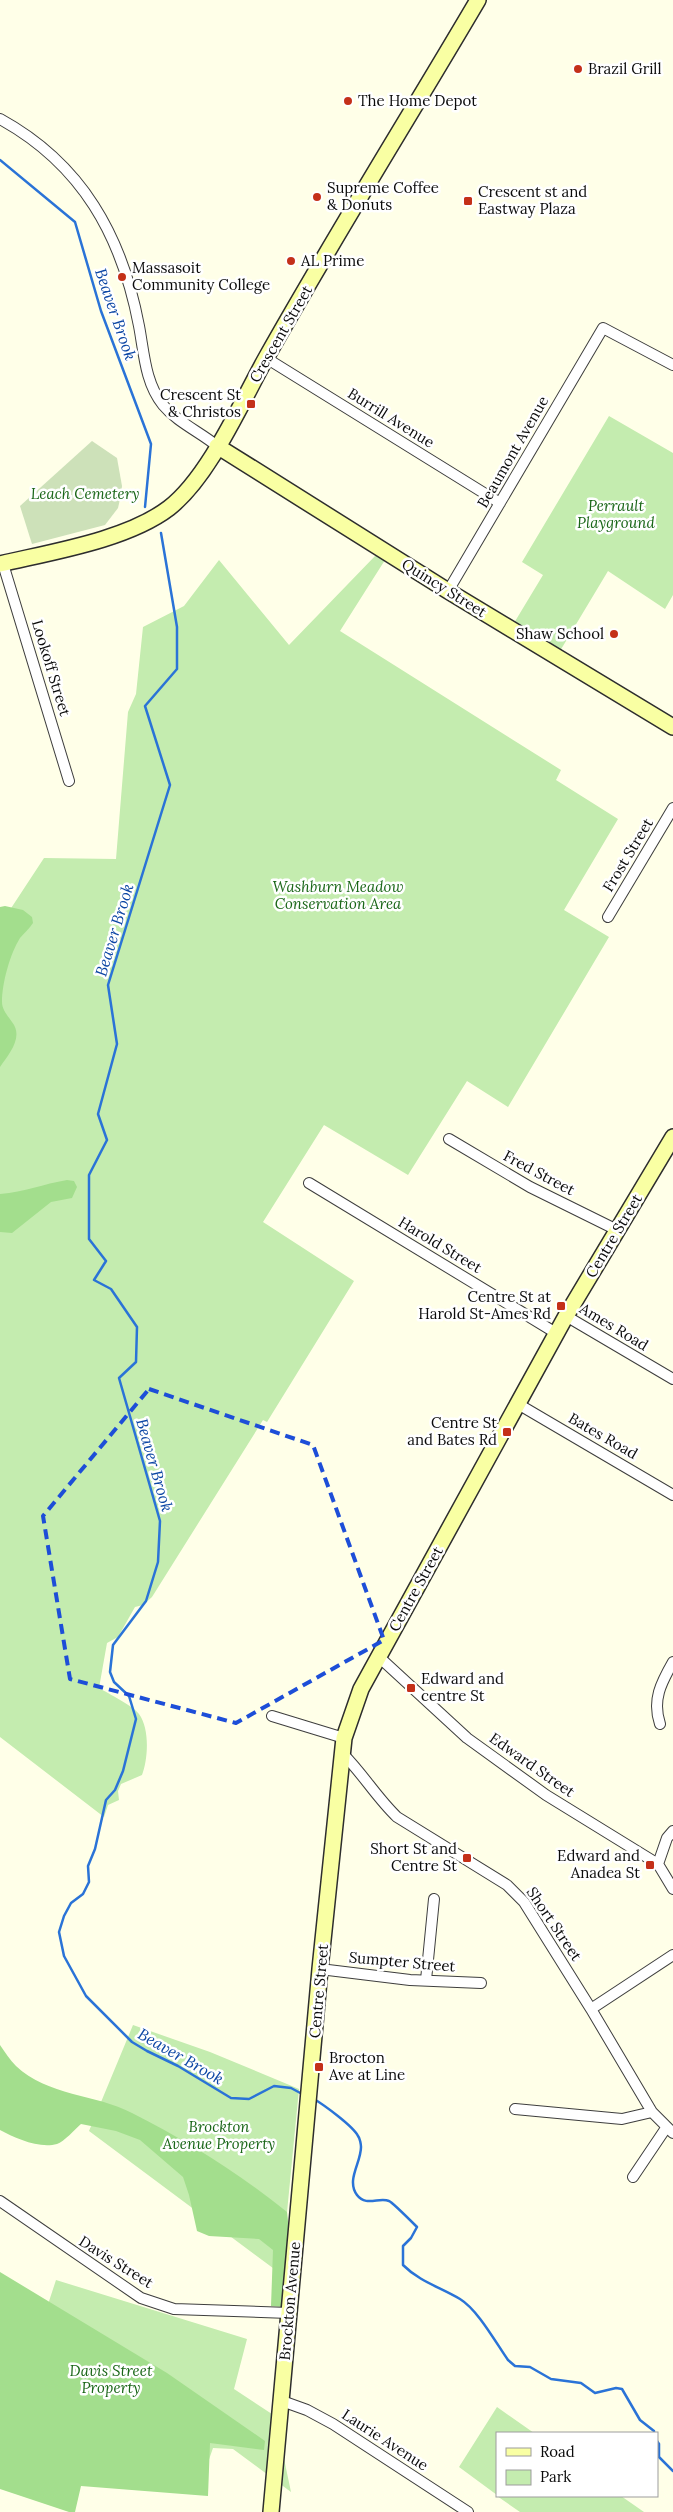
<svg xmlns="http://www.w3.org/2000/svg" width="673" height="2512" font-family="Lora,serif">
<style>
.green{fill:#c4ecaf}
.forest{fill:#a3de8d}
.cemetery{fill:#cde1b9}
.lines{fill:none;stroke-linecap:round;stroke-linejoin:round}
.stream{stroke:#2a73d7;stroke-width:2.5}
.minor-casing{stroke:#3e3e3e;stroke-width:12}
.secondary-casing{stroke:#2d2d2d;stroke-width:18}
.minor{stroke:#fff;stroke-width:10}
.secondary{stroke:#f9ffa3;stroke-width:15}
.marked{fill:none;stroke:#1d4ed8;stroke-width:4;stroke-dasharray:10 6;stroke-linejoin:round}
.poi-dot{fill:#c43019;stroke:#fff;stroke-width:2}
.labels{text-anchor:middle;stroke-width:5;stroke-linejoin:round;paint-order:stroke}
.poi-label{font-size:15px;fill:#0b0b0b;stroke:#fff;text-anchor:start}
.street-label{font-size:15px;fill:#0b0b0b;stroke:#fff}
.park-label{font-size:15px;font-style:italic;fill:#196617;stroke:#fff}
.water-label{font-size:16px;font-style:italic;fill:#0c46a4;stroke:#fff}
</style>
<rect width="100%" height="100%" fill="#ffffe8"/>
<path class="green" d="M609,416L673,453V595L665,609L608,571L560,651L514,623L543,575L522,562Z
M376,555L385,560L340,631L561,770L556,780L618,819L564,910L609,937L508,1107L467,1081L408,1175L324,1125L263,1222L354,1281L267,1422L263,1420L152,1597L143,1605L135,1607L118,1637L107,1643L99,1688C109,1694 132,1705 139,1714C150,1729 148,1759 142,1775L121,1784L118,1791L119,1800L108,1805L104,1817L0,1737V925L44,858L116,859L128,712L136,694L143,627L184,606L219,560L289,645Z
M133,2025L210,2052L299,2089L281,2274L89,2131Z
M56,2280L247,2339L234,2389L275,2416L291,2492L233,2449L213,2448L199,2488L6,2432Z
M497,2407L534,2433H497V2495L459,2467Z
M497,2496H621L644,2512H520Z"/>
<path class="forest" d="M5,906L23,910L32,917L33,923C29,929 24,933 20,938C10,954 2,983 2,1002C2,1010 8,1016 12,1022C24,1037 9,1054 0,1067V907Z
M67,1180L74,1181L77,1187L72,1198L51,1202L12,1233L0,1232V1194C25,1192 43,1184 67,1180Z
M0,2045C5,2052 10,2060 16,2066C47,2096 96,2094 132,2113C186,2140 240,2174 287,2212L289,2230L282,2307L271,2306L273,2250L259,2239L209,2236L197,2231L189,2195L183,2177L140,2140L116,2131L81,2124C75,2129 64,2142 57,2144C39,2149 15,2138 0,2130Z
M0,2272L167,2373L265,2441L264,2450L210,2443L208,2496L81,2486L75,2512H69L0,2489Z"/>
<path class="cemetery" d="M92,441L117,458L122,486L121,495L118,508L105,525L32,544L20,506Z"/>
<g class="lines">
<path class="stream" d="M0,160L75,222L101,311L151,444L145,507
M161,533L177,627V669L145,706L170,785L108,985L117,1044L98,1114L107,1140L89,1175V1239L106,1261L94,1280L111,1289L137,1327L136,1362L119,1378L160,1521L158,1562L146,1601L113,1645L110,1672L114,1682L129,1696L136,1719L123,1771L115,1790L106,1800L95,1849L88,1866L89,1882L83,1894L71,1903L64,1916L59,1932L64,1956L86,1996L132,2042L147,2051L178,2066L231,2098L249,2099L274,2086L291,2088L304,2095
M314,2099C324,2105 353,2126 358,2136C360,2138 361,2145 361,2147C361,2163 346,2180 357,2195C366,2207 379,2197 389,2201C392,2202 414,2224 417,2227L411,2238L403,2246V2265C420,2282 440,2287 460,2299C478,2310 496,2343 508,2360L515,2366L530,2367L551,2379L581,2383L595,2393L616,2388L622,2389L640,2420L654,2431V2433
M657,2441L659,2444V2457L673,2471"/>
<defs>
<path id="minor" d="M0,119C82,164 122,236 139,326C144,352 145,383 163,405C177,422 200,432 217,446
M266,358L500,503
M3,564L69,781
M448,591L603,328L673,365
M608,917L673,808
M449,1139L530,1187L617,1230
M309,1183L556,1333
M566,1316L673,1379
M518,1404L673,1495
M379,1657L467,1738L546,1795L658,1864L673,1889
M272,1716L344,1738
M660,1724C652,1700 661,1683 673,1662
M343,1754C363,1774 377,1798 397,1817L507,1885L524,1902L591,2009L652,2112L673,2133
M658,1864L667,1838L673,1831
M320,1969L410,1980L481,1983
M426,1980L434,1899
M591,2009L673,1955
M515,2109L622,2119L652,2112
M633,2177L666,2128
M0,2201L141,2298L174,2309L289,2313
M282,2401L307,2410L333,2424L468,2512"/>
<path id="secondary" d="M217,446L448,591L673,727
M0,564C51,552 127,540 169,508C209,477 241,403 266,358C334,237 408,119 478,0
M271,2512L320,1969L344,1738L361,1689L566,1316L673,1137"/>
</defs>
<use href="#minor" class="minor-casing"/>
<use href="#secondary" class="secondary-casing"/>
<use href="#minor" class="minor"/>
<use href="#secondary" class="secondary"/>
</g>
<path class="marked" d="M149,1389L313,1445L384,1640L236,1723L70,1679L43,1516Z"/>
<g class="poi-dot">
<circle cx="578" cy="69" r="5"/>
<circle cx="348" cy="101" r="5"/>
<circle cx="317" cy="197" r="5"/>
<rect x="463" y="196" width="10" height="10" rx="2.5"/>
<circle cx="291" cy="261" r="5"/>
<circle cx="122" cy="277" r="5"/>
<rect x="246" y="399" width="10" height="10" rx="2.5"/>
<circle cx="614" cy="634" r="5"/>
<rect x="556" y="1301" width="10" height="10" rx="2.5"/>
<rect x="502" y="1427" width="10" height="10" rx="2.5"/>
<rect x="406" y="1683" width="10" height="10" rx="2.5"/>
<rect x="462" y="1853" width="10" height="10" rx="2.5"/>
<rect x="645" y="1860" width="10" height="10" rx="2.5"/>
<rect x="314" y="2062" width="10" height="10" rx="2.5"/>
</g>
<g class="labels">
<g class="poi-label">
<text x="588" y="74">Brazil Grill</text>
<text x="358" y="106">The Home Depot</text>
<text x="327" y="193">Supreme Coffee<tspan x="327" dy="17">&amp; Donuts</tspan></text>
<text x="478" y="197">Crescent st and<tspan x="478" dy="17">Eastway Plaza</tspan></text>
<text x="301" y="266">AL Prime</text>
<text x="132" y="273">Massasoit<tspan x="132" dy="17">Community College</tspan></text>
<text x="241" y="400" text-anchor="end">Crescent St<tspan x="241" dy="17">&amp; Christos</tspan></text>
<text x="604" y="639" text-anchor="end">Shaw School</text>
<text x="551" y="1302" text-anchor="end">Centre St at<tspan x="551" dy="17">Harold St-Ames Rd</tspan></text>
<text x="497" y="1428" text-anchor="end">Centre St<tspan x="497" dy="17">and Bates Rd</tspan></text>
<text x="421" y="1684">Edward and<tspan x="421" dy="17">centre St</tspan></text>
<text x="457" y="1854" text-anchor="end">Short St and<tspan x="457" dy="17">Centre St</tspan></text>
<text x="640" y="1861" text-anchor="end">Edward and<tspan x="640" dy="17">Anadea St</tspan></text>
<text x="329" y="2063">Brocton<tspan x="329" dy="17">Ave at Line</tspan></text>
</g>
<g class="street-label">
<text transform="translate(281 334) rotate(-60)" y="5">Crescent Street</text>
<text transform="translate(391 418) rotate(32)" y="5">Burrill Avenue</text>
<text transform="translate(513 452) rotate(-60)" y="5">Beaumont Avenue</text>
<text transform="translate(444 588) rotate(32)" y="5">Quincy Street</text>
<text transform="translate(51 668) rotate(73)" y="5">Lookoff Street</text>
<text transform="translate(628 855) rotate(-59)" y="5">Frost Street</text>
<text transform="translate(539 1173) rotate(28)" y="5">Fred Street</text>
<text transform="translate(614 1236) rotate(-59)" y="5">Centre Street</text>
<text transform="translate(440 1245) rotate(31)" y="5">Harold Street</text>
<text transform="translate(614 1327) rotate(31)" y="5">Ames Road</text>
<text transform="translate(603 1436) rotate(30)" y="5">Bates Road</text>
<text transform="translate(416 1589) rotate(-61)" y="5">Centre Street</text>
<text transform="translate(532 1765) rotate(35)" y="5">Edward Street</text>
<text transform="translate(554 1924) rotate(56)" y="5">Short Street</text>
<text transform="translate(402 1962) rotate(5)" y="5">Sumpter Street</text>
<text transform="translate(319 1991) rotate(-85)" y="5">Centre Street</text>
<text transform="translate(116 2262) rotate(32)" y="5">Davis Street</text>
<text transform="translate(290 2301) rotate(-85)" y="5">Brockton Avenue</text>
<text transform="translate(385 2440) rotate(33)" y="5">Laurie Avenue</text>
</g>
<g class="park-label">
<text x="85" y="499">Leach Cemetery</text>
<text x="616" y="511">Perrault<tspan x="616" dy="17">Playground</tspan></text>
<text x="338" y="892">Washburn Meadow<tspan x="338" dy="17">Conservation Area</tspan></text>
<text x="219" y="2132">Brockton<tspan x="219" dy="17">Avenue Property</tspan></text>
<text x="111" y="2376">Davis Street<tspan x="111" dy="17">Property</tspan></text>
</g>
<g class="water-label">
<text transform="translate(116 314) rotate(71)" y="6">Beaver Brook</text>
<text transform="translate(114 930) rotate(-73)" y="6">Beaver Brook</text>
<text transform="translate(155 1465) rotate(74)" y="6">Beaver Brook</text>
<text transform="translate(181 2056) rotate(30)" y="6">Beaver Brook</text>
</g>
</g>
<rect x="496" y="2432" width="162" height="65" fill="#ffffff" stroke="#9d9d9d"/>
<rect x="506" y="2448" width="25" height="8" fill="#f9ffa3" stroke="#9d9d9d"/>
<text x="540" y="2457" font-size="15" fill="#0b0b0b">Road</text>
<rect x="506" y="2470" width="25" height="15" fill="#c4ecaf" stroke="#9d9d9d"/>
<text x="540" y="2482" font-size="15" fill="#0b0b0b">Park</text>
</svg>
